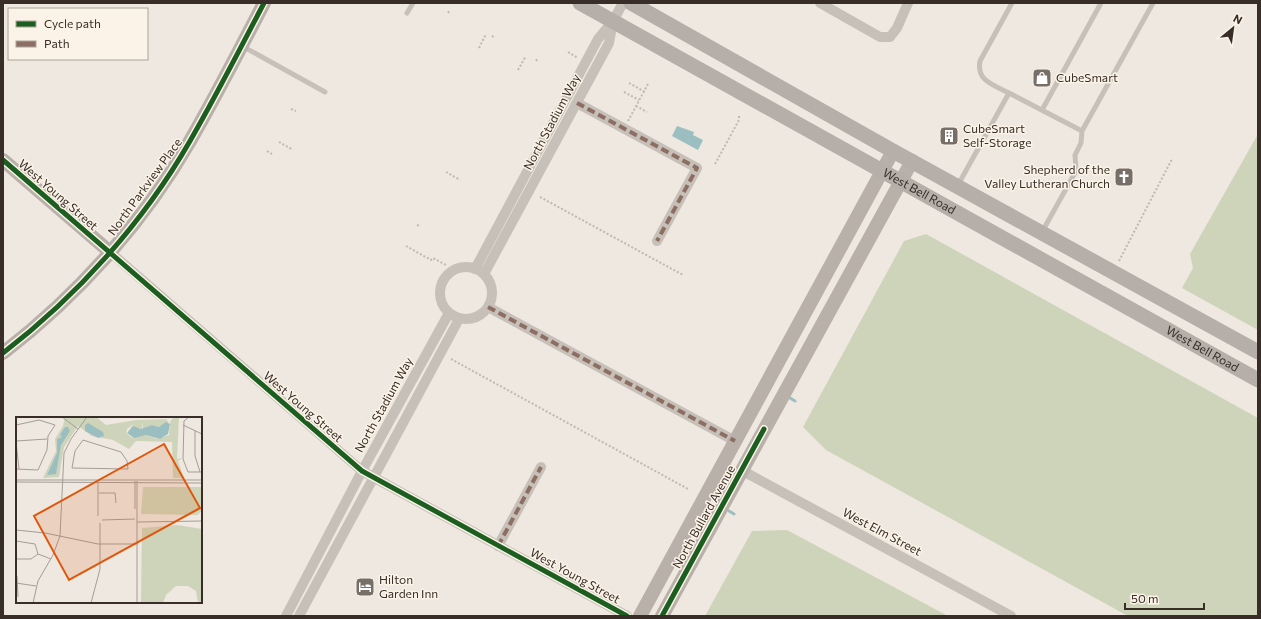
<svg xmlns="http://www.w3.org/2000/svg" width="1261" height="619" font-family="Commissioner,sans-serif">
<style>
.green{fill:#ced4b9}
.water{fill:#9bbfc0}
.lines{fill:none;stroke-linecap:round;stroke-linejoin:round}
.stream{stroke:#9bbfc0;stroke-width:3}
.path{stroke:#c0b8b1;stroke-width:2;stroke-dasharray:2 2;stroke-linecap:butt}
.lane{stroke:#c7c0b9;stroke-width:5}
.street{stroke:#c7c0b9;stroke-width:10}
.secondary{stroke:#b8b0a9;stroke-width:14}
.primary{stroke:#b6aea8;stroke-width:15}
.quiet{stroke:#8d6e63;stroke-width:4;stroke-dasharray:8 4;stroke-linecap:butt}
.cycleway-casing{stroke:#fbf3e7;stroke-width:8}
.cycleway{stroke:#1b5e20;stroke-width:5}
.labels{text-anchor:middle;stroke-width:3;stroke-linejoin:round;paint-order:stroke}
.poi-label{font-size:12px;fill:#382d27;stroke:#fbf3e7;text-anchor:start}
.street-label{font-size:12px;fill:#382d27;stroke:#fbf3e7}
.inset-road{fill:none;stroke:#a59d96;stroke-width:1}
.view{fill:#df570d;fill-opacity:0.15;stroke:#df570d;stroke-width:2}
.inset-edge{fill:none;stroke:#382d27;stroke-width:2}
</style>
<rect width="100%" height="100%" fill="#eee8e0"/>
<path class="green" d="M1258,134V330L1182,288L1193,268L1190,254Z
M926,234L1258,418V616H1128L826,450L803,427L904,241Z
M787,530L948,616H705L752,531Z"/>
<path class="water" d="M677,126L694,132L693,135L703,140L698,150L672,136Z"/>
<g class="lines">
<path class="stream" d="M790,398L795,401
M729,511L734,514"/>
<path class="path" d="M448,13L450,10
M492,37L494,35
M479,48L486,34
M568,52L578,58
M536,61L538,58
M518,70L526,56
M629,83L645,92
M624,92L639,100
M636,106L647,112
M291,109L296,111
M628,121L648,84
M279,142L293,150
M267,151L272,154
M715,164L739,120V115
M446,172L460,180
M540,197L683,275
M417,225L420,226
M406,246L431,260L433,258L446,265
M1119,261L1172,159
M451,359L688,489"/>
<path class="lane" d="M407,13L413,3
M242,46L325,92
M1009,93L1082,131
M1042,110L1101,3
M958,185L1009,93C994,85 976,81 980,61L1012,3
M1042,232L1076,171L1075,155L1081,143L1082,131L1153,3"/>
<path class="street" d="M820,3L880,37H890L897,28L908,3
M577,103L697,168L657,241
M110,252L362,471L627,616
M440 293a26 26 0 1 1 52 0a26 26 0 1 1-52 0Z
M475,269L598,39L613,21L623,3
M484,274L609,43L613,21
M488,307L735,441
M741,470L1011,616
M498,546L541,467
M286,616L362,471L449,313
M299,616L459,319"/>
<path class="secondary" d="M3,160L110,252
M3,353C77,296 143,223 190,141C216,96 240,49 264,3
M640,616L893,151
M662,616L912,161"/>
<g class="primary">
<path id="s1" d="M580,3L1258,380"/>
<path d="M631,3L893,151L1258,352"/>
</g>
<path class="quiet" d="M577,103L697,168L657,241
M488,307L735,441
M498,546L541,467"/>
<defs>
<path id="cycleway" d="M3,160L362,471L627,616
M3,353C77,296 143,223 190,141C216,96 240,49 264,3
M662,616L764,429"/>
</defs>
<use href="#cycleway" class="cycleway-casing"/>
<use href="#cycleway" class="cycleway"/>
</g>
<defs>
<symbol id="shop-square" viewBox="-11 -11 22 22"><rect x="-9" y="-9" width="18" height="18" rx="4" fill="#786e68" stroke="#fbf3e7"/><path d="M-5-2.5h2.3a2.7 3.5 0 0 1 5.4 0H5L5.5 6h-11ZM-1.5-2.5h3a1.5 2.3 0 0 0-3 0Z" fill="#fff"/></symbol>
<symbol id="building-square" viewBox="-11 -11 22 22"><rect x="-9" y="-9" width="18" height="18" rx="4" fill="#786e68" stroke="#fbf3e7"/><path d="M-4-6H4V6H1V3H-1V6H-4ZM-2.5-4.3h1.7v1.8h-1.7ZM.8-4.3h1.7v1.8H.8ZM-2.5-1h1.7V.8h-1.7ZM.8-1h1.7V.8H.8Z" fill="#fff"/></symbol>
<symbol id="church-square" viewBox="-11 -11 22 22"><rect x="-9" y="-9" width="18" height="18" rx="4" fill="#786e68" stroke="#fbf3e7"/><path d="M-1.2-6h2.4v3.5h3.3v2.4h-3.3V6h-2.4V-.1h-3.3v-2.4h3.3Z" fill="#fff"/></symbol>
<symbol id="hotel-square" viewBox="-11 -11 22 22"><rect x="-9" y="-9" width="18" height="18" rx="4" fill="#786e68" stroke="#fbf3e7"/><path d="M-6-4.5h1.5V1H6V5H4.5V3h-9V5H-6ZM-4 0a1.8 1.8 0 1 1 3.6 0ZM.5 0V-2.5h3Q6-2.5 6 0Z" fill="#fff"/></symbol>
</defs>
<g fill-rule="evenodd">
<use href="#shop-square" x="1031" y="67" width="22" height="22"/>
<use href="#building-square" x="938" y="125" width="22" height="22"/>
<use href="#church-square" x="1113" y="166" width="22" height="22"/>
<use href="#hotel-square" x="354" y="576" width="22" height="22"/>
</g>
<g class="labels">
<g class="poi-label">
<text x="1056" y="82">CubeSmart</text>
<text x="963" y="133">CubeSmart<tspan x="963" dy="14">Self-Storage</tspan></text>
<text x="1110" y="174" text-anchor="end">Shepherd of the<tspan x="1110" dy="14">Valley Lutheran Church</tspan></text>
<text x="379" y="584">Hilton<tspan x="379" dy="14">Garden Inn</tspan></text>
</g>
<g class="street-label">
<text transform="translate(552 122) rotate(-62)" y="4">North Stadium Way</text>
<text transform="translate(145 187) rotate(-54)" y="4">North Parkview Place</text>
<text dy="4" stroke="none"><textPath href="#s1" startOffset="388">West Bell Road</textPath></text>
<text transform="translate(58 195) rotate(41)" y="4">West Young Street</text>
<text dy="4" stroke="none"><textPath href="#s1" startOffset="712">West Bell Road</textPath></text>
<text transform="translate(384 405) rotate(-61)" y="4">North Stadium Way</text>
<text transform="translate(303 407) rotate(41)" y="4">West Young Street</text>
<text transform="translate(704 517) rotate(-61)" y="4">North Bullard Avenue</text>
<text transform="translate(882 532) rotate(28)" y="4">West Elm Street</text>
<text transform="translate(575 576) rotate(29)" y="4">West Young Street</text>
</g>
</g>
<g transform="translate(16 417)">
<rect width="186" height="186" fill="#eee8e0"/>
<path d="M49,0H80L90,8L120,3L150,2L153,5L143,10L136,8L127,12L126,5V12L116,10L113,12L119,6L111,12L110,16L119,23L116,20L130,18L142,22L153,18L154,5L157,1L163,0L161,42L166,41L162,44L168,61H157L156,25L120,24L113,32L97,23L76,19L62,9L48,30L43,60L27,61L40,34L39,22L47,9ZM127,70H186V94L181,98L125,97ZM161,108L186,112V186H182L180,174L172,169H160L150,178L147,186H125L126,111Z" fill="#ced4b9"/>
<path d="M150,5L154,7L152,17L144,22L130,18L118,21L111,16L117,9L125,12L136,8L143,10ZM72,6L87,15L88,19L82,21L69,14V8ZM49,10H52L54,14L45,28L40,57L31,58L41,36V22L46,20L44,18Z" fill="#9bbfc0"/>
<path class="inset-road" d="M46,0L62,12M173,0L168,4L167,42L172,55H186M0,8L23,3L39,8L32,19L31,33L22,53L0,52M167,8L186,17M179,14V39L184,55M67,23L105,35L111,44L112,52L56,51L59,34ZM0,24L31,22M0,25L3,52M0,63H186M119,64V92M0,65L186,66M83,76H99L100,86M82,99V65M86,103L119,102M121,105L186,104M0,113L29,116L82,127H122M0,124L19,127L22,137M22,137L35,142M0,142H15L22,137M1,159L2,180M0,166L20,169M17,186L22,164L37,138L44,119L48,36L55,22L71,0M75,186L84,152V106M121,186V64"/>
<path class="view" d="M148,27L184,91L53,163L18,99Z"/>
<rect width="186" height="186" class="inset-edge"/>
</g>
<rect width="1261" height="619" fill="none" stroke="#382d27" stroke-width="8"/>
<rect x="8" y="8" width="140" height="52" fill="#fbf3e7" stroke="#ada49a"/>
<rect x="16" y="21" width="20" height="6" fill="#1b5e20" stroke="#ada49a"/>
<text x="44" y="28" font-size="12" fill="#382d27">Cycle path</text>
<rect x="16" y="41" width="20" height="6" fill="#8d6e63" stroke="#ada49a"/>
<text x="44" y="48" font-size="12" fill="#382d27">Path</text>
<g transform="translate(1233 28) rotate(29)" stroke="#fbf3e7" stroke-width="3" paint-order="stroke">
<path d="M0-3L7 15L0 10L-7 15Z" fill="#382d27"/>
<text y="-6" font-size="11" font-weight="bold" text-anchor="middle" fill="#382d27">N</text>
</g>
<path d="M1125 603v6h79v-6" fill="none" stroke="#382d27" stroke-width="2"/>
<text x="1131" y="603" font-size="12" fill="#382d27" stroke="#fbf3e7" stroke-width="3" paint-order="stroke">50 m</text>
</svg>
